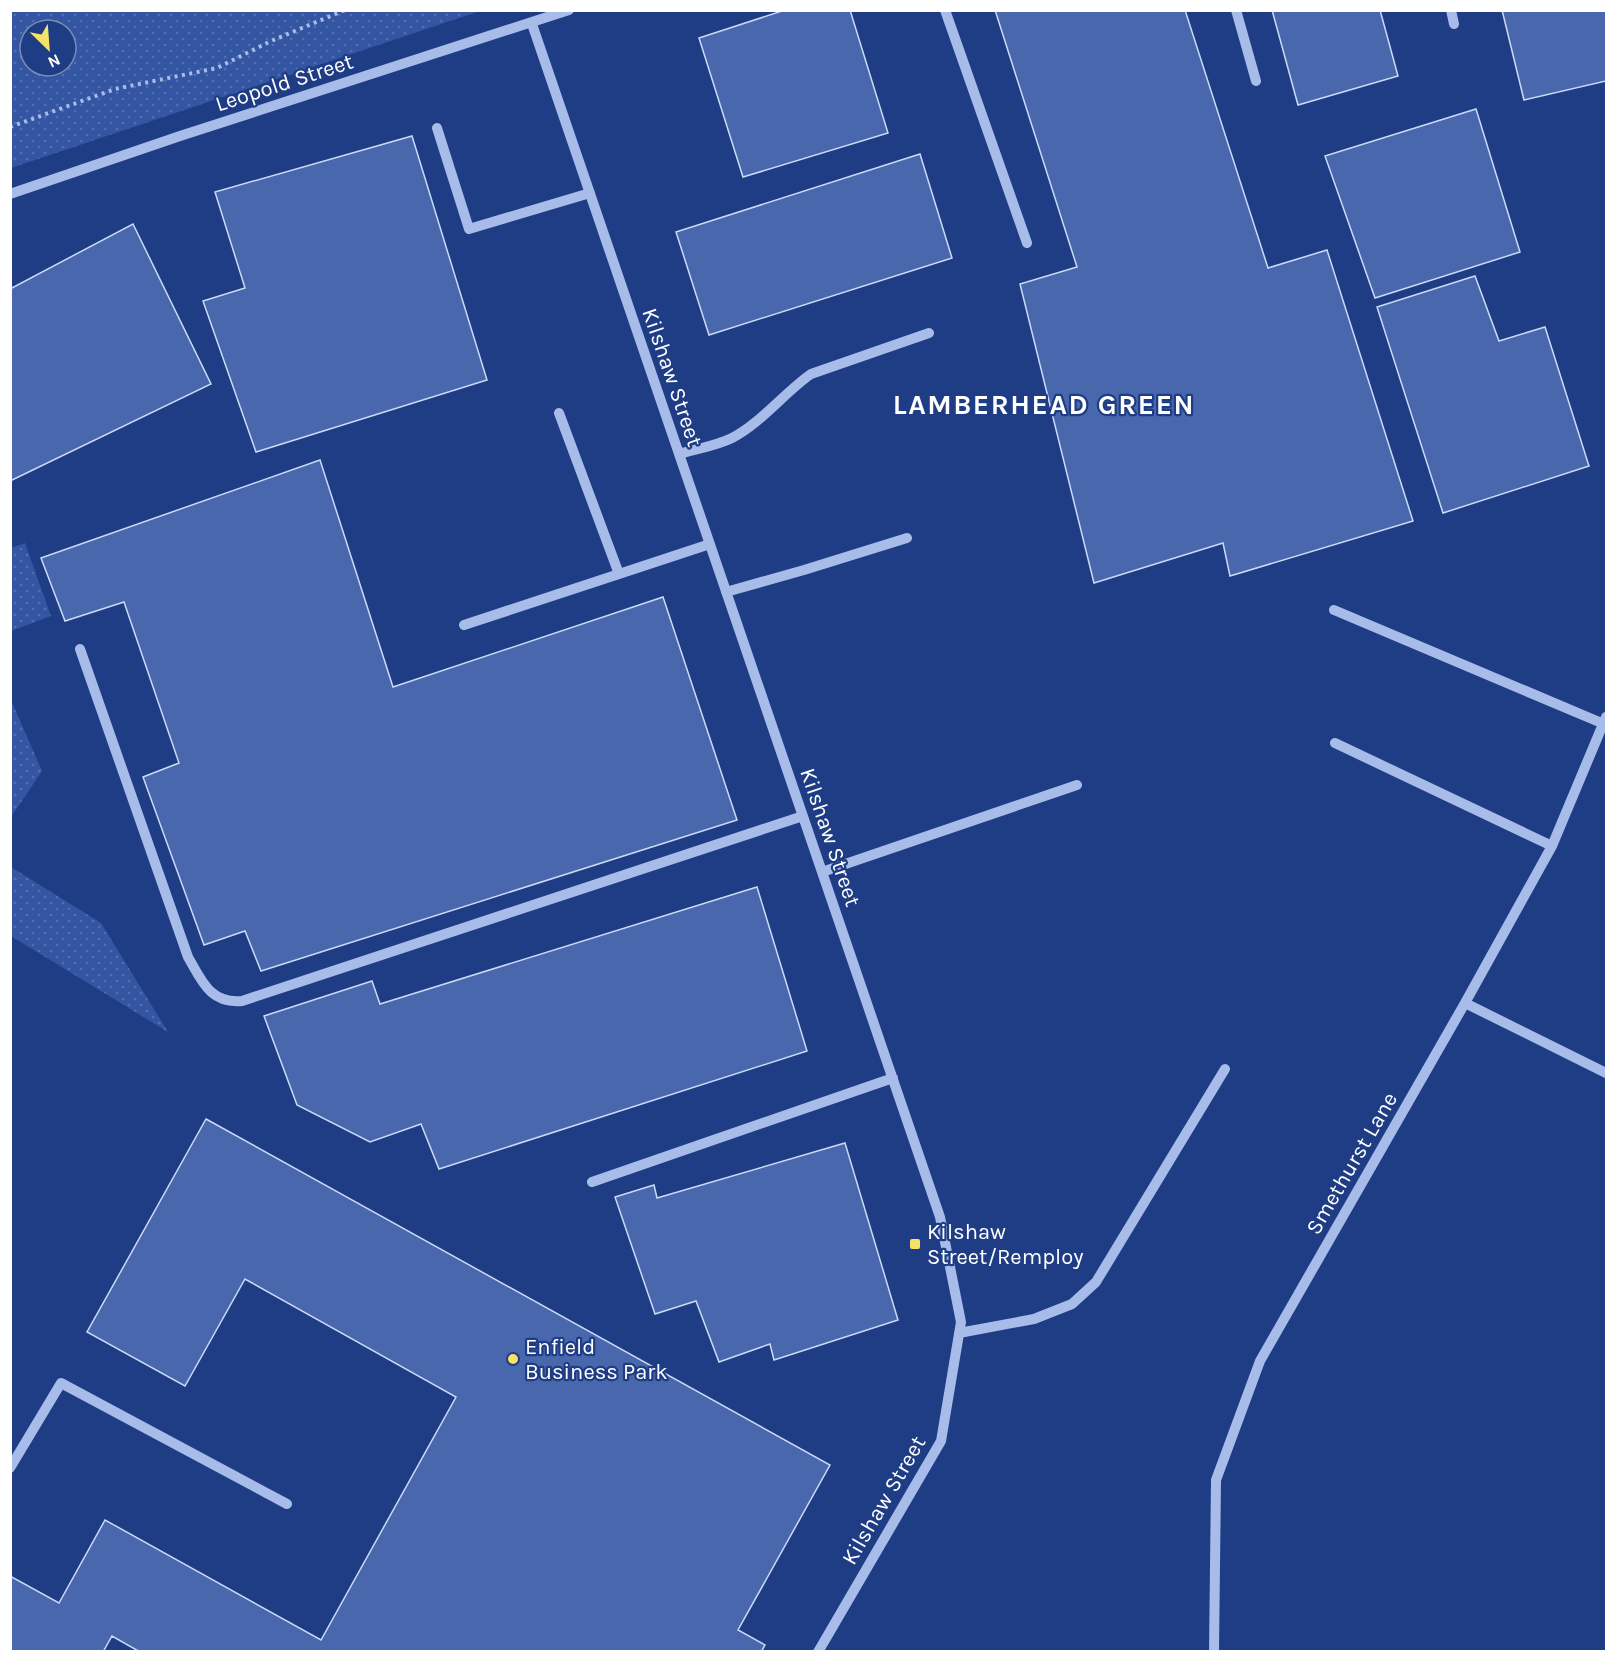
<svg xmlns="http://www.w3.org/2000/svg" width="1617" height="1662" font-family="Karla,sans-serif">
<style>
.grass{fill:url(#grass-dots);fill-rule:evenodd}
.building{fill:#4867ad;stroke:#ccd9f7;stroke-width:1.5}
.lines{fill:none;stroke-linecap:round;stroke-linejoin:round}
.path{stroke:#a8bcea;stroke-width:4;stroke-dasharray:3 4.5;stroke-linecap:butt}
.minor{stroke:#a8bcea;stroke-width:10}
.poi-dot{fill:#f7e268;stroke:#1f3d85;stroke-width:2}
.labels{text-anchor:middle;stroke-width:4.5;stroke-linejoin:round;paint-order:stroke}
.street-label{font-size:22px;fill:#fff;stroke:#1f3d85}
.poi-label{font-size:22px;fill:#fff;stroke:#1f3d85;text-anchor:start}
.district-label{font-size:28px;font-weight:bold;letter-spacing:1.5px;fill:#fff;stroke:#1f3d85}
</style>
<defs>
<pattern id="grass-dots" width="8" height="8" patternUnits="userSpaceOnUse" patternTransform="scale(1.5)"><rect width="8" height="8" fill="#3355a2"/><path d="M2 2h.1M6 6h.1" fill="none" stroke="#526eb0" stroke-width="1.8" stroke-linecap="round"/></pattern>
</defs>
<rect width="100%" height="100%" fill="#1f3d85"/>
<path class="grass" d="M11,10H480V11L11,168ZM30,30H66V66H30Z
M25,543L51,616L11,631V548Z
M11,700L42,771L11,817H10Z
M11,867L101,923L168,1032L11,936Z"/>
<path class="building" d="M785,10H850L888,133L743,177L699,38Z
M995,10H1185L1268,268L1327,250L1413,521L1230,576L1223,543L1094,583L1020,284L1077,267Z
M1272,10H1380L1398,76L1298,105Z
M1502,10H1606V81L1524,100Z
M1476,109L1520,252L1375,298L1325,156Z
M412,136L487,380L256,452L203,301L245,288L215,192Z
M920,154L952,258L709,335L676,232Z
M133,224L211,384L10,481V289Z
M1475,276L1499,341L1545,327L1589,466L1443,513L1377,307Z
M320,460L393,687L663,597L737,820L261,971L245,931L204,945L143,777L179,763L124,602L65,621L41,558Z
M757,887L807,1051L439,1169L421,1124L370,1142L297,1105L264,1016L372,981L380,1004Z
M206,1119L830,1465L738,1630L765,1645L761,1652H140L112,1636L103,1652H10V1576L59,1603L105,1520L321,1640L456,1397L245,1279L185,1386L87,1332Z
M845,1143L898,1320L774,1360L770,1344L719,1362L696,1301L655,1314L615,1197L654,1185L657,1198Z"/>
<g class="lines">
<path class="path" d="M10,127L115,89L217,68L271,41L345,10"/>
<path class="minor" d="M945,10L1027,243
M1236,10L1256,81
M1451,10L1454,24
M532,24L940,1217L961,1322L941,1441L818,1652
M437,128L469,229L590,193
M10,194L180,136L569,10
M559,413L619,574L710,544
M679,454C696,449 716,446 732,438C760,424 785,392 811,374L929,333
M726,592L804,570L907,538
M1334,610L1604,724
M464,625L619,574
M80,649L188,957C202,981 210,1004 242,1001L803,816
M1335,743L1552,846
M822,872L1077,785
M1465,1003L1606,1073
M592,1182L893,1078
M959,1333L1034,1319L1072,1304L1096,1282L1225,1069
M10,1468L61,1383L287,1504
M1214,1652L1216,1480L1260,1361L1465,1003L1552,846L1606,717"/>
</g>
<g class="poi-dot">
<rect x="909" y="1238" width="12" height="12" rx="3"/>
<circle cx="513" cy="1359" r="6"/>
</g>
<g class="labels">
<g class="street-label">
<text transform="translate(284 82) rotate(-18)" y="8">Leopold Street</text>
<text transform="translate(673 377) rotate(71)" y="8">Kilshaw Street</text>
<text transform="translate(831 837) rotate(71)" y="8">Kilshaw Street</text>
<text transform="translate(1351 1163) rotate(-60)" y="8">Smethurst Lane</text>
<text transform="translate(883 1500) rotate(-60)" y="8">Kilshaw Street</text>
</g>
<g class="poi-label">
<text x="927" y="1239">Kilshaw<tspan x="927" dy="25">Street/Remploy</tspan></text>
<text x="525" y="1354">Enfield<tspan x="525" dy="25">Business Park</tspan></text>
</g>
<g class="district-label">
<text x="1044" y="414">LAMBERHEAD GREEN</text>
</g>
</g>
<rect width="1617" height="1662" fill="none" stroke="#ffffff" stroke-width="24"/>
<g transform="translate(48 48) rotate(155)"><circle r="28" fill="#1f3d85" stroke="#798bb6" stroke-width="1.5"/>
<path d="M0-4.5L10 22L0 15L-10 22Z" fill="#f7e268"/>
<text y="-9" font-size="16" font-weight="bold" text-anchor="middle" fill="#ffffff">N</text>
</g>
</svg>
